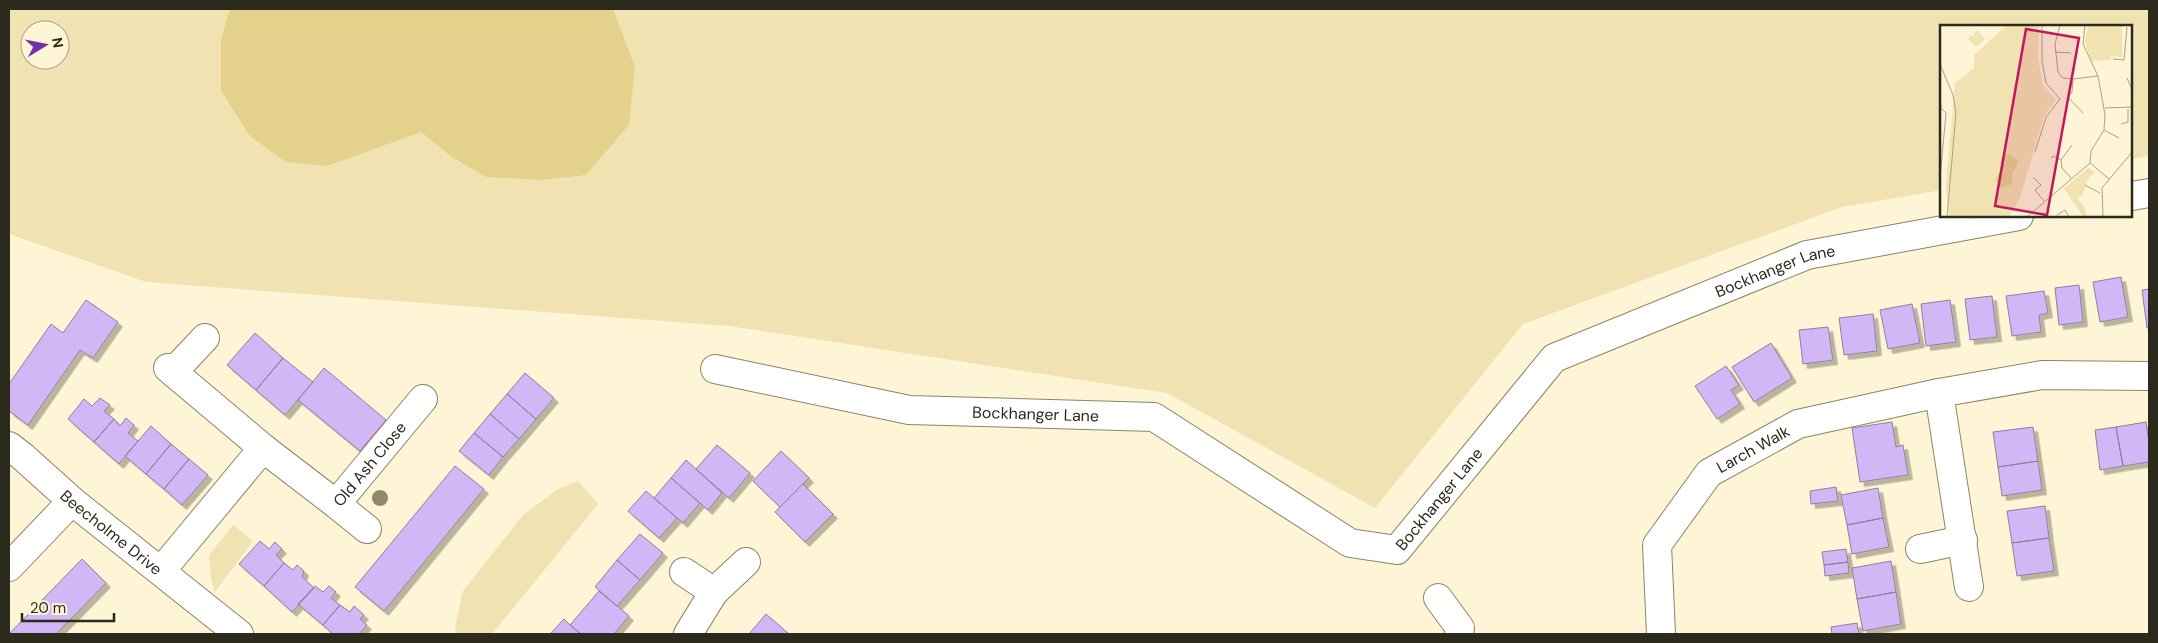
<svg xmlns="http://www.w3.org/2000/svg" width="2158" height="643" font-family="'DM Sans',sans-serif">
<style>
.green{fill:#f0e3b1;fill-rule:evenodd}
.water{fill:#e4d28c}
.building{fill:#d2b6f5;stroke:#8c809b;filter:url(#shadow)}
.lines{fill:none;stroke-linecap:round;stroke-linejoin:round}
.minor-casing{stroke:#8c8467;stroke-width:30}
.minor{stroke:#fff;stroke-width:28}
.tree{fill:#918969}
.labels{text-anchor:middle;stroke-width:4.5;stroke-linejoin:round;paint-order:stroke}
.street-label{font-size:16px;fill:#2c291d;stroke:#fdf5d5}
.inset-road{fill:none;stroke:#a9a38b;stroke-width:1}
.view{fill:#c2185b;fill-opacity:0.15;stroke:#c2185b;stroke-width:2.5}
.inset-edge{fill:none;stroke:#2c291d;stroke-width:2.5}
</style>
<defs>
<filter id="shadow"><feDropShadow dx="4.5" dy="4.5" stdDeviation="0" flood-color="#0004"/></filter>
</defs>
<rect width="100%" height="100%" fill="#fdf5d5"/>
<path class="green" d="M9,9H2149V156L2132,159V26H1942V190L1842,207L1523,324L1375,508L1167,393L729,326L146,282L9,234ZM30,30H60V60H30Z
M578,481L598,504L492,634H456L455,626L463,591L523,515L558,489Z
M233,525L253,541L215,592L211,578L209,555Z"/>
<path class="water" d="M230,9H613L635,67L629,125L586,175L541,180L486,177L452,157L421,132L327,166L286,162L249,135L221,90V40Z"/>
<path class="building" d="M2121,277L2128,317L2100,322L2093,282Z
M2079,285L2083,322L2059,325L2055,288Z
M2149,289V328H2147L2142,290Z
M2044,291L2048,313L2039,315L2041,332L2012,336L2006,296Z
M1992,296L1997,337L1970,340L1965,299Z
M86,300L118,322L93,358L80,350L28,425L9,411V384L51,324L63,333Z
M1950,300L1956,342L1926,346L1921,304Z
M1912,304L1920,343L1888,349L1880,310Z
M1873,314L1877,351L1844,355L1839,318Z
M1828,327L1833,360L1803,364L1799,330Z
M255,333L283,358L256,390L227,365Z
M1771,343L1792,378L1754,402L1732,367Z
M283,358L313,382L285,415L256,390Z
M1726,366L1739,385L1731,390L1740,404L1717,419L1695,386Z
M324,368L386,420L360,451L298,400Z
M525,373L554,398L536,419L507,394Z
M507,394L536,419L519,439L490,414Z
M100,398L110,405L104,411L114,419L94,442L68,419L84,399L92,406Z
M490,414L519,439L503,457L474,433Z
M126,418L134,425L128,433L138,441L119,464L94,442L114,419L120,426Z
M1892,422L1896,447L1903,445L1908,475L1860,482L1852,428Z
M2146,422L2149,443V462L2123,466L2116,427Z
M151,426L171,444L146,474L125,456Z
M2033,427L2038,461L1998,467L1993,432Z
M2116,427L2123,466L2100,470L2095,430Z
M474,433L503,457L489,475L459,451Z
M171,444L189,459L164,489L146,474Z
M717,445L750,473L729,498L696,469Z
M781,451L809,478L780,507L753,481Z
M189,459L208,475L182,505L164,489Z
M686,460L722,493L708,510L671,478Z
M2038,461L2042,490L2002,496L1998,467Z
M455,466L484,489L384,611L355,587Z
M671,478L700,503L683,523L654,498Z
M803,484L833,514L805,542L775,512Z
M1836,487L1838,501L1811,504L1810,491Z
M1878,488L1883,518L1847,525L1841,495Z
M646,491L677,518L659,538L628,511Z
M2045,506L2049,538L2012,543L2007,511Z
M1883,518L1889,547L1852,554L1847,525Z
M640,534L663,553L640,580L617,560Z
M2049,538L2054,571L2017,576L2012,543Z
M260,541L269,549L275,542L282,549L276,555L284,563L264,586L239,564Z
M1846,549L1848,562L1824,565L1822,552Z
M82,559L106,583L56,634H9Z
M617,560L640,580L617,606L595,587Z
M1891,561L1896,592L1857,599L1852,568Z
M1848,562L1849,573L1825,576L1824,565Z
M284,563L293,570L297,565L304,571L302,577L314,588L292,612L264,586Z
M315,586L323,592L329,586L336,592L331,598L340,605L323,625L298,604Z
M599,591L629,616L614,634H581L570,625Z
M1896,592L1901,624L1863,631L1857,599Z
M340,605L350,612L354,606L364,615L360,619L367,625L359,634H333L323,625Z
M766,614L789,634H749Z
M564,619L570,625L581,634H550Z
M1857,623L1859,634H1832L1831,627Z"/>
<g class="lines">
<defs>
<g id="minor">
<path d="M2132,196L2149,193"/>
<path d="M168,368L263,448"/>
<path id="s1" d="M715,369L909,410L1154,417L1350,543L1397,550L1554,358L1807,255L2019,216"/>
<path d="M173,372L205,338"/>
<path d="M1939,393L1969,587"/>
<path id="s2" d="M9,446L22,456L72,501L239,634"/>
<path d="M336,504L367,529"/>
<path d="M1920,549L1963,540"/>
<path d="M9,567L72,501"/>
<path id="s3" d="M161,571L263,448L336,504L423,399"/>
<path d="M684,572L714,592L688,634"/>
<path d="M714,592L746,562"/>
<path d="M1438,598L1460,628L1459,634"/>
<path id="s4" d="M1661,634L1657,545L1709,473L1798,424L1939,393L2042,375L2149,376"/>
</g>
</defs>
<use href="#minor" class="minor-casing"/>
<use href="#minor" class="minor"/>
</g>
<circle class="tree" cx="380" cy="498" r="8"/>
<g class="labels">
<g class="street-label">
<text dy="6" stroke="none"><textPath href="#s1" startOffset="1210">Bockhanger Lane</textPath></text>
<text dy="6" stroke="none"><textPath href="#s1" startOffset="325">Bockhanger Lane</textPath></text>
<text dy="6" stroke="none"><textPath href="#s4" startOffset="228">Larch Walk</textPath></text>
<text dy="6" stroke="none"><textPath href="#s3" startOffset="304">Old Ash Close</textPath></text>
<text dy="6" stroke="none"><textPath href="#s1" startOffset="790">Bockhanger Lane</textPath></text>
<text dy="6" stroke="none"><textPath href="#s2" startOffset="134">Beecholme Drive</textPath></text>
</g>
</g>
<g transform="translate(1940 25)">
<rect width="192" height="192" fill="#fdf5d5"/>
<path d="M67,0H99L98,33L103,60L116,75L104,91L80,173L69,192H9L6,160L15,58L34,43V30ZM148,0L182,1V32L171,31V35L151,36L145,17ZM37,5L45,14L36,22L28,14L32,10L38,16L33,9ZM148,143L155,147L147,156L142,171L137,173L144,181L147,192H143L124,163Z" fill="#f0e3b1"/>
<path d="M69,129L78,135L76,143L72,148V159L61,163L55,154L61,146V133Z" fill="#e4d28c"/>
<path class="inset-road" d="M120,0L115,19L118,47L123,53L133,54L158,51M145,0L143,19L158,51L165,90L164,105L151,126L150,138L169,154M115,27L131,28M173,34L184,35L187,2M0,39L13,70L16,88L7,192M187,53L193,67M133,54L132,67L128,72L143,88M0,71L1,83L6,88L0,153M165,83L193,82M181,99L188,97V84M164,105L179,113M95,127L106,92L120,74L106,58L102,36V0M111,133L113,131L121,135L122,143L131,153M121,135L132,120M93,152L101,160L95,165L104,176M145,160L160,168M117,190L125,185L129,192M87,192L150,138M163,192L162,163L193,126"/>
<path class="view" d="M86,4L139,13L107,190L55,181Z"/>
<rect width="192" height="192" class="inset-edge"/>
</g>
<rect width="2158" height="643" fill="none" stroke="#2c291d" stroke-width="20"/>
<g transform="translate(45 45) rotate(80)"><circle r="24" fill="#fdf5d5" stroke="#a9a38b"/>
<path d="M0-4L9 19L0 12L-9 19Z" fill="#7232a7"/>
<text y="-8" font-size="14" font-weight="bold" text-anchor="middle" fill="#2c291d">N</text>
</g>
<path d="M22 613v8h92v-8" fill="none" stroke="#2c291d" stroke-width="2.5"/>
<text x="30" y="613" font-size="15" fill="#2c291d" stroke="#fdf5d5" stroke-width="4" paint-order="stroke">20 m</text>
</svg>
